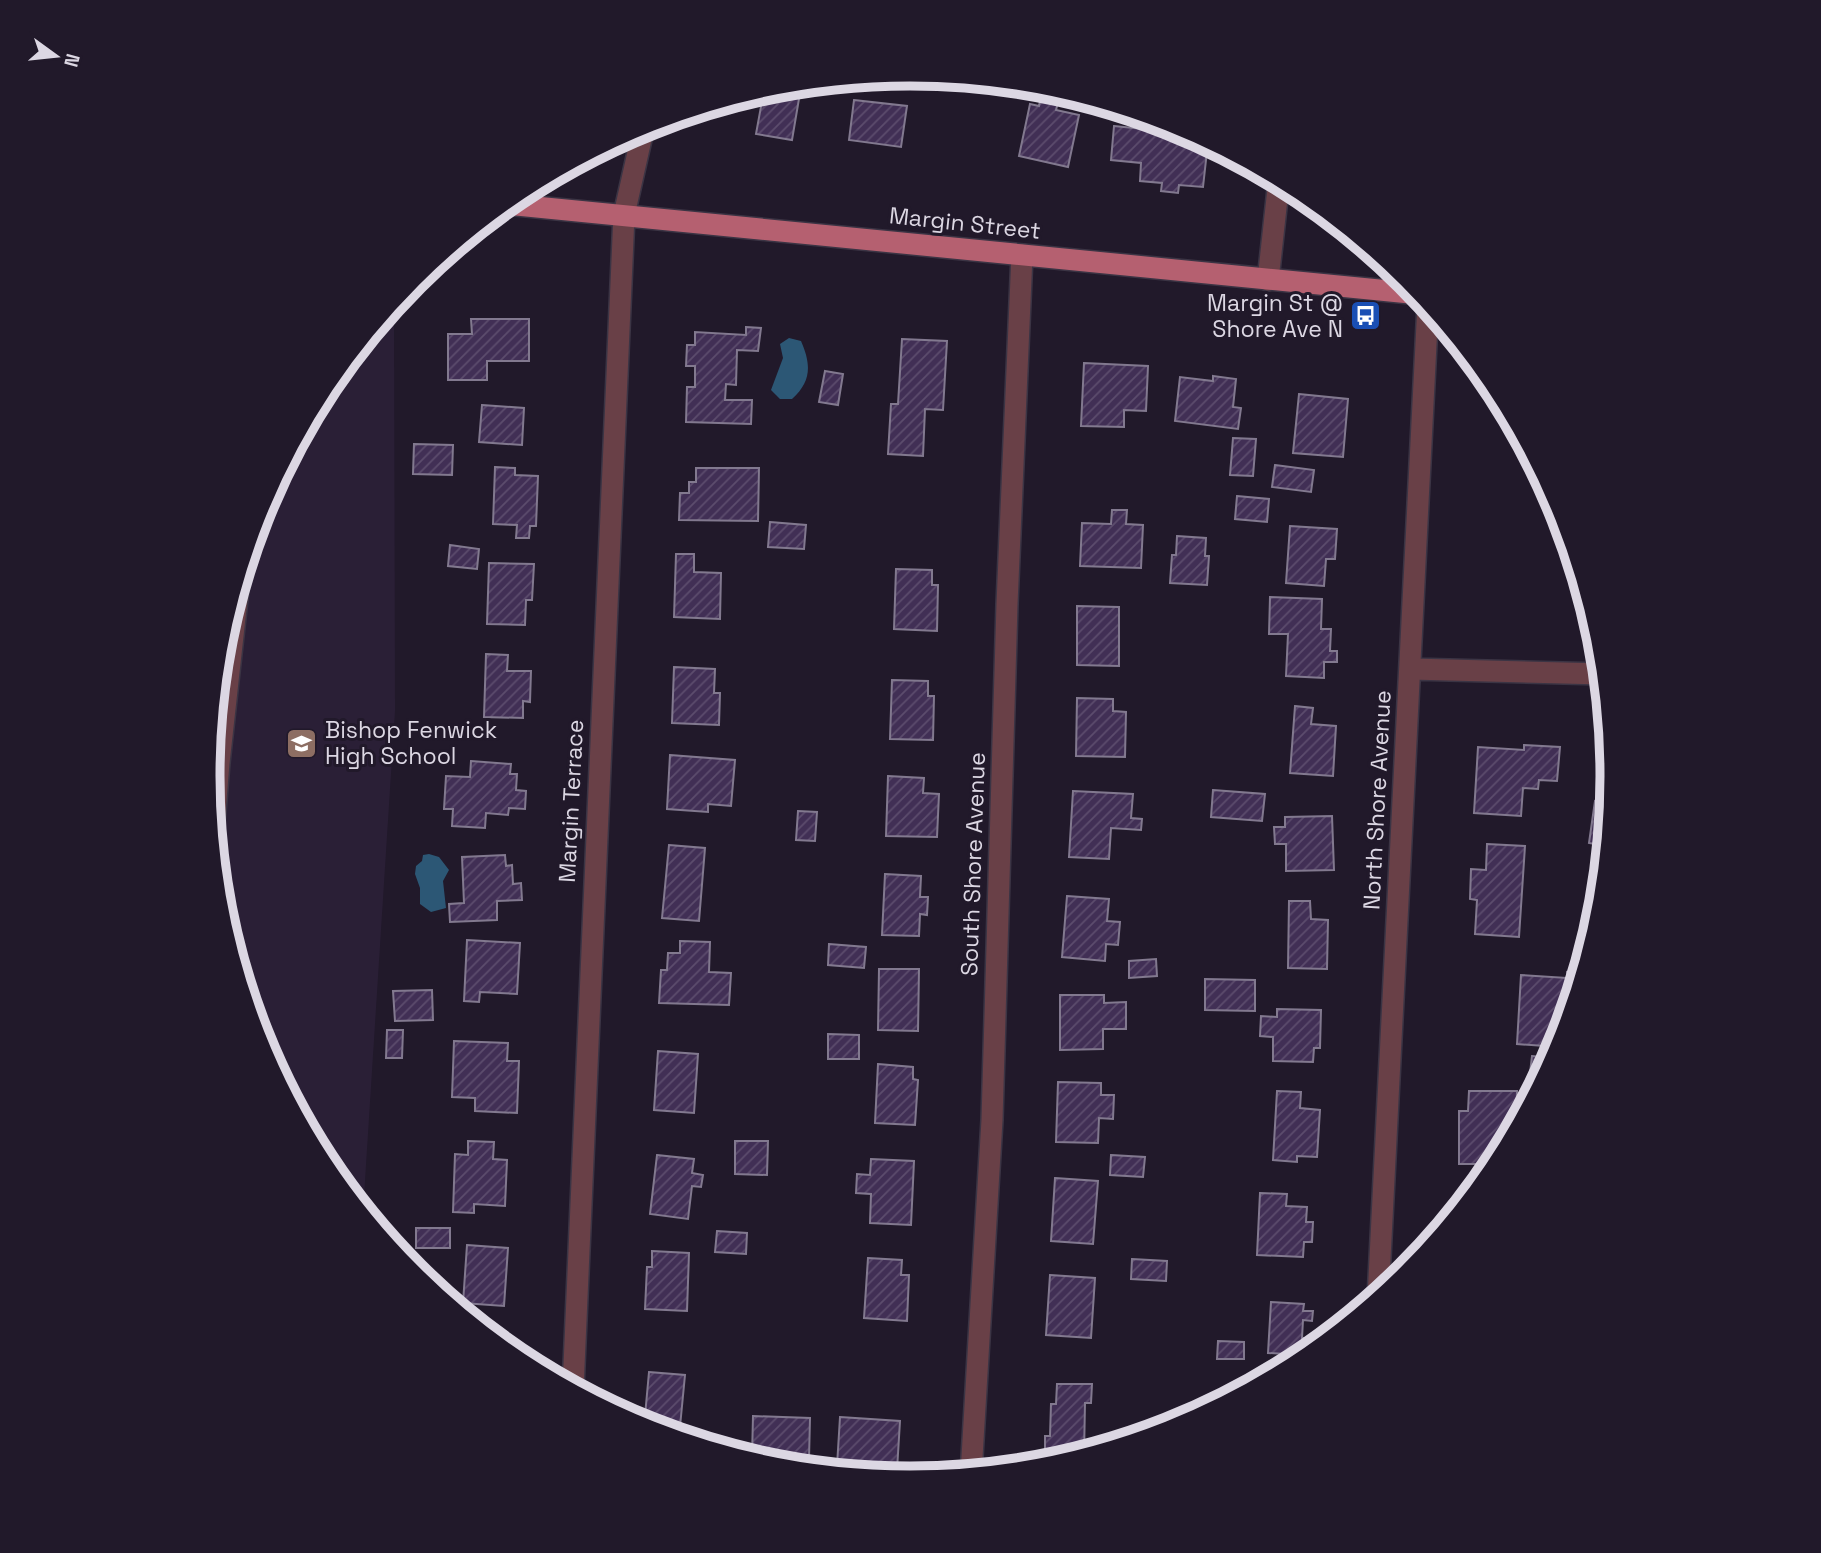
<svg xmlns="http://www.w3.org/2000/svg" width="1821" height="1553" font-family="'Space Grotesk',sans-serif">
<style>
.built{fill:#2a1f36}
.water{fill:#2c5775}
.building{fill:url(#building-hatch);stroke:#82798f;stroke-width:2}
.lines{fill:none;stroke-linecap:round;stroke-linejoin:round}
.minor-casing{stroke:#3b3444;stroke-width:24}
.major-casing{stroke:#3b3444;stroke-width:24}
.minor{stroke:#694047;stroke-width:21}
.major{stroke:#b56070;stroke-width:21}
.labels{text-anchor:middle;stroke-width:6;stroke-linejoin:round;paint-order:stroke}
.street-label{font-size:23px;fill:#dcd7e3;stroke:#21192a}
.poi-label{font-size:23px;fill:#dcd7e3;stroke:#21192a;text-anchor:end}
.rim{fill:none;stroke:#dcd7e3;stroke-width:9}
</style>
<defs>
<pattern id="building-hatch" width="6" height="6" patternUnits="userSpaceOnUse" patternTransform="scale(1.75)"><rect width="6" height="6" fill="#412f55"/><path d="M-1 1l2-2M0 6l6-6M5 7l2-2" fill="none" stroke="#5c4c6d"/></pattern>
</defs>
<rect width="100%" height="100%" fill="#21192a"/>
<path class="built" d="M394,303L395,711L363,1212L326,1167L261,1045L221,913L208,776L221,639L261,507L326,386Z"/>
<path class="water" d="M789,338L801,341C811,364 812,381 792,399H780L771,390L783,358L780,344Z
M429,854L439,857L449,870L443,881L446,908L431,912L420,904V888L415,874L416,866L422,861L423,855Z"/>
<path class="building" d="M790,85L801,87L792,140L756,134L764,90Z
M1043,87L1061,91L1056,110L1079,115L1068,167L1019,156L1030,104L1039,106Z
M854,100L907,106L901,147L849,140Z
M1114,126L1193,134L1208,142L1203,187L1179,185L1178,193L1161,191L1162,183L1140,181L1141,163L1111,160Z
M471,319H529V361H487V380H448V334H472Z
M746,327L761,328L758,351L737,350L736,385L726,384L725,400H752L751,424L686,422L687,387H695V366H686L687,345H695V332L746,335Z
M902,339L947,341L943,410L925,409L923,456L888,454L891,404H898Z
M1084,363L1148,366L1146,411L1124,410V427L1081,426Z
M825,371L843,374L838,405L819,402Z
M1213,376L1236,379L1233,407L1241,408L1238,429L1175,421L1180,377L1213,381Z
M1299,394L1348,399L1343,457L1293,453Z
M482,405L524,408L522,445L479,442Z
M1233,438L1256,439L1253,476L1230,475Z
M414,444L453,445L452,475L413,474Z
M1275,465L1314,470L1311,492L1272,487Z
M495,467L515,468V475L538,476L536,526H530L529,538H516L517,525L493,524Z
M696,468H759L758,521L679,520L680,493H689V482H696Z
M1237,496L1269,499L1267,522L1235,519Z
M1112,510H1127L1126,524L1143,525L1141,568L1080,566L1082,523L1111,524Z
M770,522L806,525L804,549L768,547Z
M1290,526L1337,529L1335,559H1326L1324,586L1286,583Z
M1177,536L1206,538L1205,556H1209L1207,585L1170,583L1172,555H1176Z
M450,545L479,549L477,569L448,566Z
M676,554H694V572L721,573L720,619L674,617Z
M489,563L534,564L532,600H526L525,625L487,624Z
M896,569L932,570V585H938L937,631L894,629Z
M1270,597L1322,599L1321,629H1331L1330,651H1337V662H1324V678L1286,676L1288,634H1269Z
M1077,606L1119,607V666L1077,665Z
M486,654L508,655L507,671H531L530,702L523,701V718L484,717Z
M674,667L715,669L714,693H720L719,725L672,723Z
M892,680L928,681V696H934L933,740L890,739Z
M1077,698L1113,699V711L1126,712L1125,757L1076,756Z
M1295,706L1313,708L1311,724L1336,726L1333,776L1290,773Z
M1524,745L1560,747L1557,781L1539,780L1538,789L1523,788L1521,816L1474,813L1478,747L1524,750Z
M670,755L735,760L731,806L708,804V812L667,809Z
M471,761L511,764L510,774H517L516,790L526,791L525,809L509,808L508,815L486,813L485,828L452,826L453,809H444L446,776L470,777Z
M888,776L924,778L923,793L939,794L937,837L886,836Z
M1213,790L1265,794L1262,821L1211,817Z
M1073,791L1133,794L1131,818L1142,819L1141,830L1111,828L1109,859L1069,857Z
M1595,801L1611,804L1601,908L1591,907L1600,845L1589,843Z
M798,811L817,812L815,841L796,840Z
M1332,816L1334,870L1286,871V844H1275L1274,827H1285V817Z
M1487,844L1525,846L1519,937L1475,934L1477,900L1470,899L1471,869L1486,870Z
M669,845L705,848L699,921L662,918Z
M505,855L506,866L512,865L513,884L521,883L522,900L497,901V920L450,922L449,904L464,903L462,857Z
M885,874L921,876L920,897H928L927,915L920,914L919,936L882,935Z
M1067,896L1109,899L1107,921L1120,922L1118,945L1106,944L1105,961L1062,957Z
M1289,901H1310L1311,919L1328,920L1327,969L1288,968Z
M467,940L520,943L517,994L480,992L479,1002L464,1001Z
M680,941L710,942L709,972L731,973L729,1005L659,1003L661,970H667L668,953H680Z
M829,944L866,947L864,968L828,965Z
M1156,959L1157,976L1129,978V961Z
M879,969H919L918,1031L878,1030Z
M1567,972L1582,974L1559,1047L1517,1044L1521,975L1567,978Z
M1205,979L1255,980V1011L1205,1010Z
M432,990L433,1020L395,1021L393,991Z
M1060,995H1104V1003L1126,1002V1029H1103V1049L1060,1050Z
M1277,1009L1321,1010L1320,1048H1314L1313,1062L1273,1061V1037L1260,1036L1261,1016L1277,1017Z
M387,1030H403L402,1058H386Z
M828,1034L859,1035V1059H828Z
M454,1041L508,1043L507,1061H519L517,1113L475,1111V1098L452,1097Z
M658,1051L698,1054L694,1113L654,1110Z
M1532,1056L1553,1058L1545,1074L1530,1073Z
M878,1064L913,1067V1079L918,1080L915,1125L875,1123Z
M1058,1082L1101,1083V1095H1114L1113,1119L1099,1118L1098,1143L1056,1142Z
M1277,1091L1301,1092L1300,1108L1320,1110L1317,1157L1297,1156V1162L1273,1160Z
M1469,1091H1517L1516,1127L1496,1164H1459V1111H1468Z
M468,1141L494,1142L493,1159L507,1160L505,1206L474,1204V1213L453,1212L455,1154L468,1155Z
M735,1141H768L767,1175L735,1174Z
M657,1155L694,1159L692,1173L703,1175L701,1187L692,1186L688,1219L650,1214Z
M1111,1155L1145,1157L1143,1177L1110,1175Z
M871,1159L914,1161L911,1225L870,1223L871,1194L856,1193L857,1174L870,1175Z
M1055,1178L1098,1181L1093,1244L1051,1241Z
M1260,1193L1287,1194L1286,1206L1307,1207L1306,1222H1313L1312,1242H1304L1303,1257L1257,1255Z
M416,1228H450V1248H416Z
M717,1231L747,1233L746,1254L715,1252Z
M467,1245L508,1248L504,1306L463,1303Z
M652,1251L689,1253L687,1311L645,1309L647,1267H652Z
M868,1258L902,1260L901,1275H909L907,1321L864,1318Z
M1132,1259L1167,1261L1166,1281L1131,1279Z
M1050,1275L1095,1278L1091,1338L1046,1335Z
M1271,1302L1304,1304L1303,1311H1313L1312,1321L1303,1320L1302,1338H1308V1349H1303L1302,1355L1268,1353Z
M1218,1341L1244,1342V1359H1217Z
M649,1372L685,1375L679,1437L644,1427Z
M1243,1382L1261,1383L1242,1393Z
M1057,1384H1092L1091,1403H1085L1084,1455L1045,1466V1436H1050L1051,1404H1056Z
M753,1416L810,1418L809,1459L788,1458V1463H772V1457H752Z
M840,1417L900,1421L897,1470L837,1466Z"/>
<g class="lines">
<defs>
<path id="minor" d="M1268,280L1279,180
M1411,669L1603,674
M213,836L219,763L239,581
M1378,1298L1428,304
M573,1389L624,215L644,126
M971,1474L992,1120L1007,604L1022,255"/>
<path id="major" d="M506,204L1420,294"/>
</defs>
<use href="#minor" class="minor-casing"/>
<use href="#major" class="major-casing"/>
<use href="#minor" class="minor"/>
<use href="#major" class="major"/>
</g>
<defs>
<symbol id="bus-square" viewBox="-11 -11 22 22"><rect x="-9" y="-9" width="18" height="18" rx="4" fill="#1a4fb4" stroke="#21192a"/><path d="M-5-6H5V4H4V6H2V4H-2V6H-4V4H-5ZM-3.5-4V0h7V-4ZM-3.5 1.2v1.5H-2V1.2ZM2 1.2v1.5H3.5V1.2Z" fill="#fff"/></symbol>
<symbol id="school-square" viewBox="-11 -11 22 22"><rect x="-9" y="-9" width="18" height="18" rx="4" fill="#8d6e63" stroke="#21192a"/><path d="M0-5L7-2L0 1L-7-2ZM-4 1L0 2.5L4 1V4Q0 6-4 4Z" fill="#fff"/></symbol>
</defs>
<g fill-rule="evenodd">
<use href="#bus-square" x="1348" y="298" width="35" height="35"/>
<use href="#school-square" x="284" y="726" width="35" height="35"/>
</g>
<g class="labels">
<g class="street-label">
<text transform="translate(965 223) rotate(6)" y="8">Margin Street</text>
<text transform="translate(1377 800) rotate(-87)" y="8">North Shore Avenue</text>
<text transform="translate(571 801) rotate(-87)" y="8">Margin Terrace</text>
<text transform="translate(973 864) rotate(-88)" y="8">South Shore Avenue</text>
</g>
<g class="poi-label">
<text x="1343" y="311">Margin St @<tspan x="1343" dy="26">Shore Ave N</tspan></text>
<text x="325" y="738" text-anchor="start">Bishop Fenwick<tspan x="325" dy="26">High School</tspan></text>
</g>
</g>
<path d="M0 0H1821V1553H0ZM220 776a690 690 0 1 1 1380 0a690 690 0 1 1-1380 0Z" fill="#21192a" fill-rule="evenodd"/>
<path class="rim" d="M220 776a690 690 0 1 1 1380 0a690 690 0 1 1-1380 0Z"/>
<g transform="translate(56 56) rotate(105)" stroke="#21192a" stroke-width="5" paint-order="stroke">
<path d="M0-5L12 26L0 18L-12 26Z" fill="#dcd7e3"/>
<text y="-10" font-size="19" font-weight="bold" text-anchor="middle" fill="#dcd7e3">N</text>
</g>
</svg>
